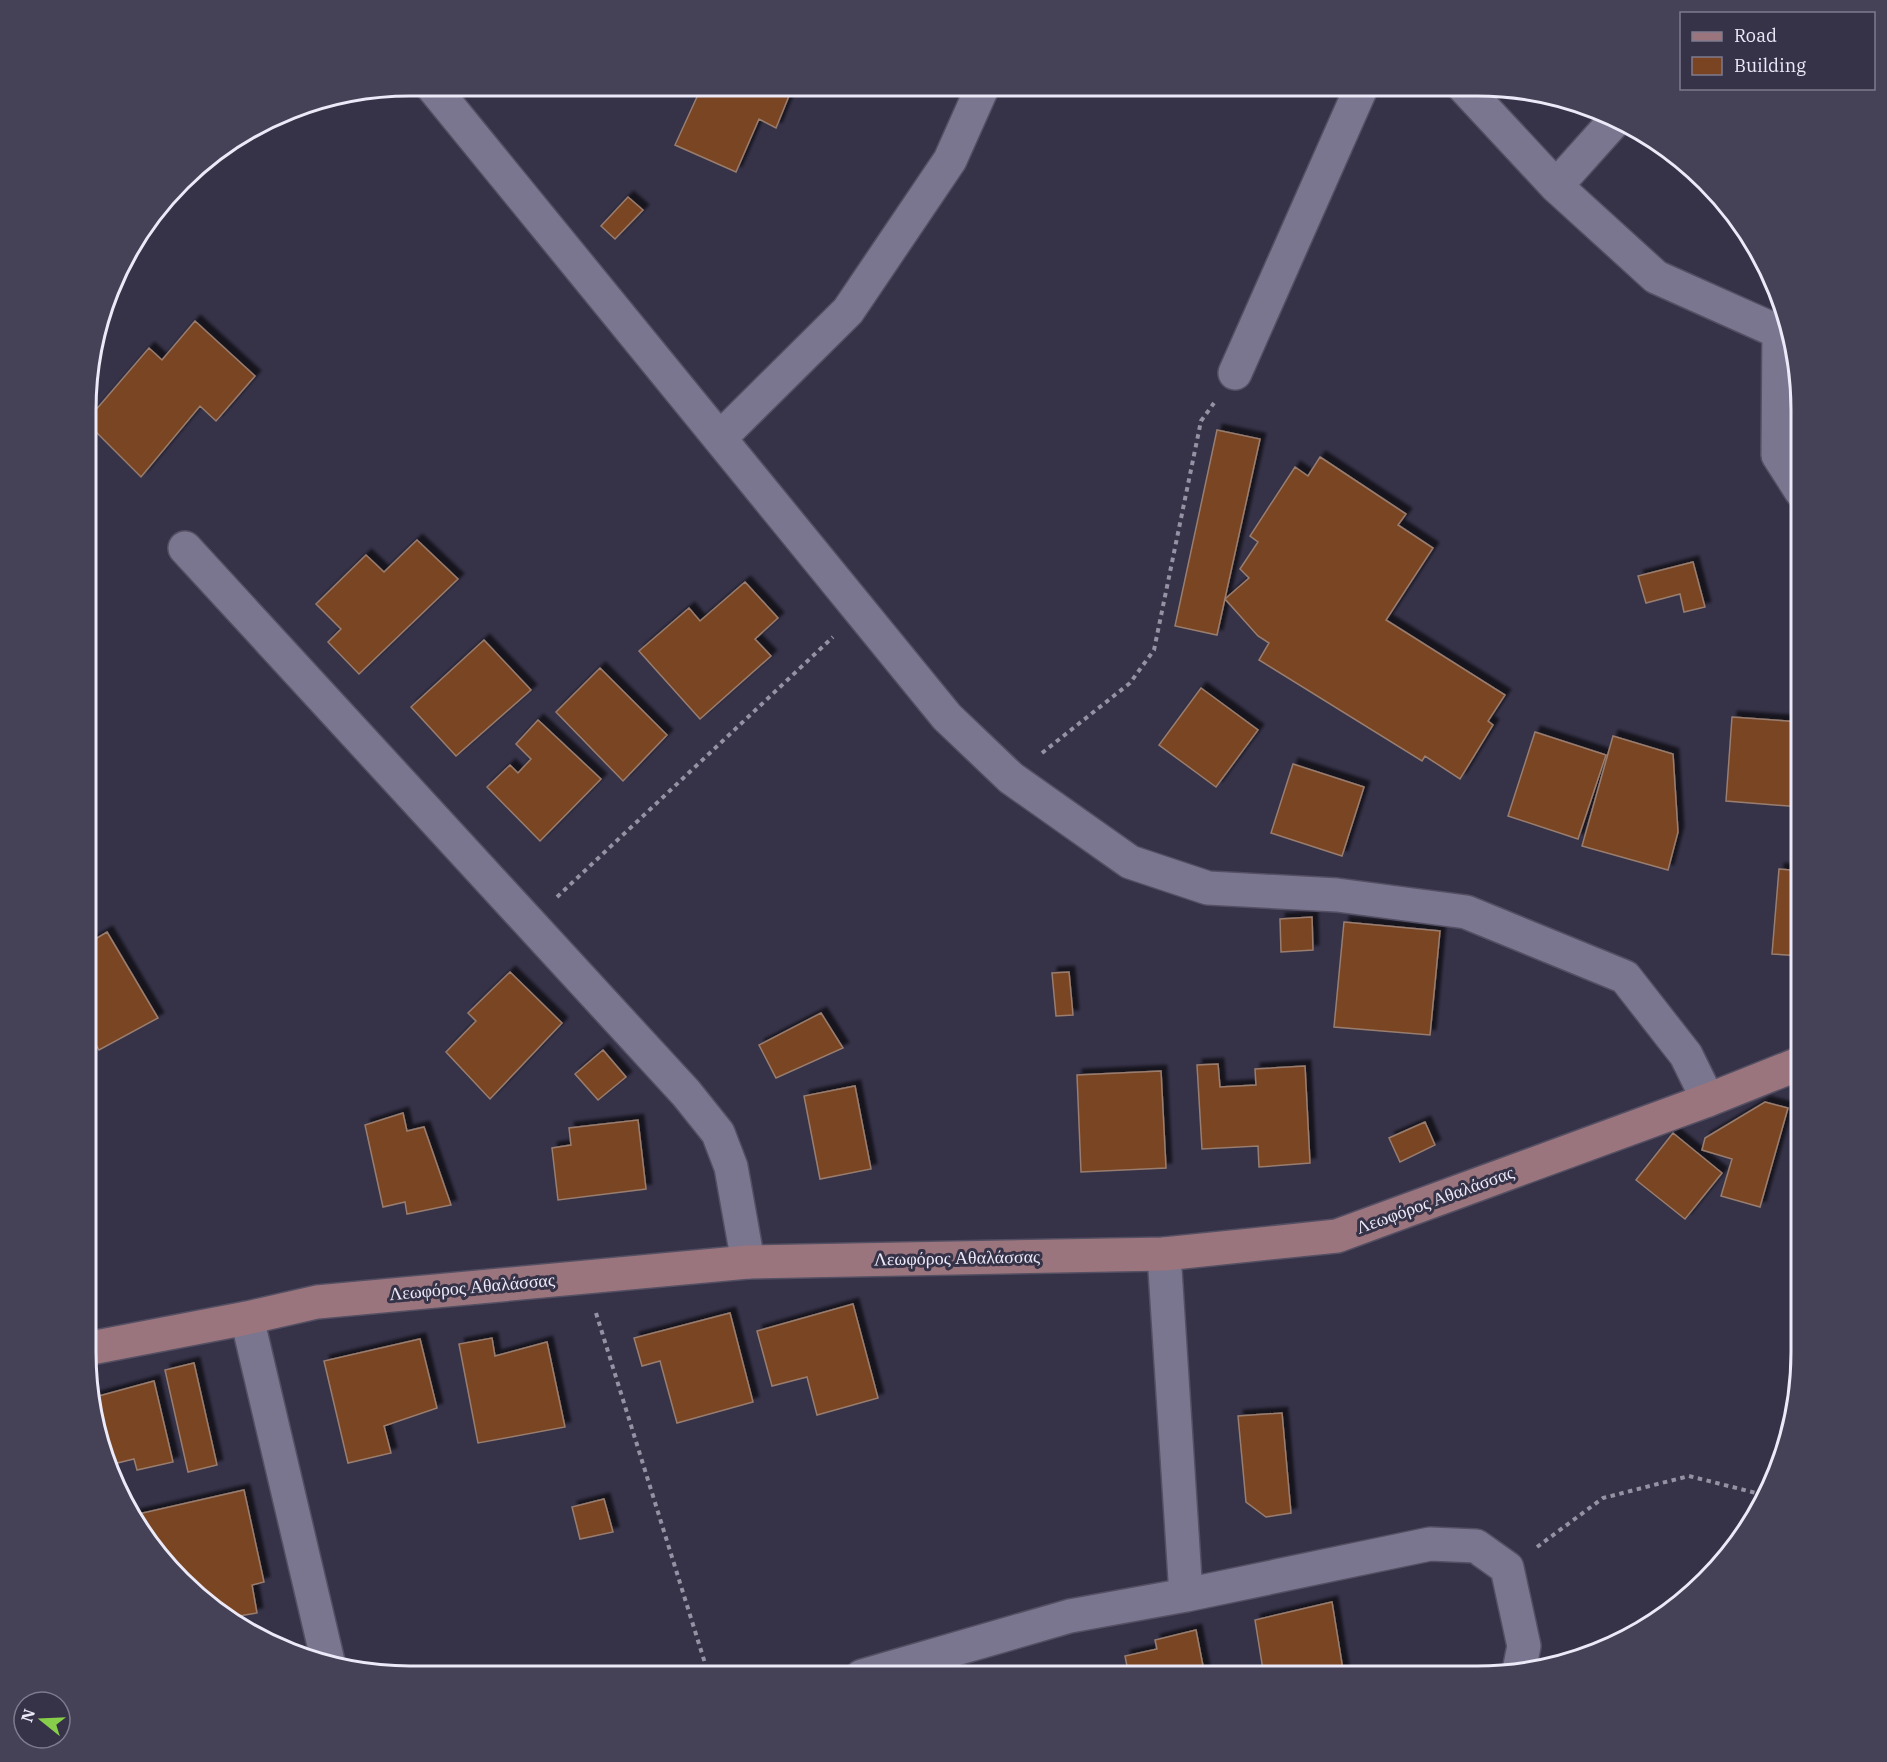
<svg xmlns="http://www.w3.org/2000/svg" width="1887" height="1762" font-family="'IBM Plex Serif',serif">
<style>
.building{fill:#7a4422;stroke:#997e6f;stroke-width:1.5;filter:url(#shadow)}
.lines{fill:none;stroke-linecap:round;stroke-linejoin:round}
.street-casing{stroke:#544f63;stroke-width:36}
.secondary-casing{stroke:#544f63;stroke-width:36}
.path{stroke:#9592a4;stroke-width:4;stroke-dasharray:4.5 4.5;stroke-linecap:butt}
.street{stroke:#7b7690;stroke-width:33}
.secondary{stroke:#9a757d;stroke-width:33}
.labels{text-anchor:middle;stroke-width:6;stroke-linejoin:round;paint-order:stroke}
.street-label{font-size:18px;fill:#ece9f8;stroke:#363248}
.rim{fill:none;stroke:#ece9f8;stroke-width:3}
</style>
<defs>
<filter id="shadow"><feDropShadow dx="5.5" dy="-5.5" stdDeviation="1.5" flood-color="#0009"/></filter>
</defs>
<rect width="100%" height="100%" fill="#363248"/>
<path class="building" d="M702,86H752L767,93L770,86H793L776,128L759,119L736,172L675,145Z
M628,197L643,210L615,239L601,226Z
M195,321L255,376L216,421L200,406L141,477L88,424V419L149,348L162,360Z
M1217,430L1260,439L1217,635L1175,626Z
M1320,457L1406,514L1398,525L1433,548L1386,620L1505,695L1488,721L1493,725L1460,779L1425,756L1422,761L1259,660L1269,643L1258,636L1225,599L1249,578L1240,569L1258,542L1250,536L1295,467L1308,476Z
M417,540L458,579L359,674L328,642L341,629L316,604L366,555L384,572Z
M1693,562L1705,607L1684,612L1680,594L1646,603L1638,576Z
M745,582L778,618L755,639L771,656L700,719L639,651L689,608L700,621Z
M484,640L531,690L456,756L411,707Z
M600,668L667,735L623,781L556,712Z
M1201,688L1258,730L1216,787L1159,745Z
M1732,717L1801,722V807L1726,801Z
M538,720L601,779L540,841L487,787L510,765L518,773L531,759L516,744Z
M1535,732L1606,755L1578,839L1508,816Z
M1613,736L1673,754L1678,832L1668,870L1582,846Z
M1293,764L1364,787L1342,856L1271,833Z
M1779,869L1801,871V956L1772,954Z
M1312,917L1313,950L1281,952L1280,919Z
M1344,922L1440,931L1430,1035L1334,1027Z
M107,932L158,1018L99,1050L87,1029V944Z
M510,972L562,1023L490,1099L446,1052L476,1021L468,1013Z
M1069,972L1073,1015L1056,1016L1052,973Z
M821,1013L843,1048L776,1078L759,1045Z
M603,1050L626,1077L598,1100L575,1074Z
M1218,1064L1220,1087L1256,1085L1255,1069L1305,1066L1310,1163L1259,1167L1258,1146L1202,1149L1197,1065Z
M1161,1071L1166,1168L1081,1172L1077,1075Z
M855,1086L871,1169L820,1179L804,1096Z
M1765,1102L1788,1108L1760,1207L1721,1196L1732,1159L1702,1150L1705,1138Z
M403,1113L407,1131L424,1127L451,1205L407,1214L405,1202L383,1207L365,1125Z
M638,1120L646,1189L558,1200L552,1148L571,1145L569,1128Z
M1425,1122L1435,1145L1400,1162L1389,1138Z
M1673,1133L1722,1173L1685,1219L1636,1180Z
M853,1304L878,1398L817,1415L807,1377L772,1386L757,1331Z
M730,1313L753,1402L677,1423L660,1361L642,1366L634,1338Z
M492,1338L495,1356L547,1342L565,1427L478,1443L459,1344Z
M420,1339L437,1408L384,1426L391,1453L348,1463L324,1361Z
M194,1363L217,1465L188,1472L165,1370Z
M154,1381L173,1462L137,1470L134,1459L109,1465L95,1397Z
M1282,1413L1291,1513L1266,1517L1246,1502L1238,1416Z
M244,1490L264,1582L252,1585L257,1613L233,1617L166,1566L134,1515Z
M604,1499L613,1532L580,1539L572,1507Z
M1332,1602L1344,1676H1264L1255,1620Z
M1196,1630L1205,1676H1129L1125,1656L1157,1649L1155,1640Z"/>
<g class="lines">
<defs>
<path id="street" d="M432,86L947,717L1011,778L1130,862L1208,888L1337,895L1466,912L1625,977L1686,1055L1708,1100
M1463,86L1556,186L1656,277L1779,332L1788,334
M1556,186L1617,118
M1779,332L1778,455L1801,491
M1235,373L1362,86
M720,438L848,311L950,160L983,86
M185,548L686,1093L718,1133L731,1167L748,1262
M1164,1254L1186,1595
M247,1318L329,1666
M862,1676L1070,1616L1186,1595L1430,1544L1476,1546L1507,1568L1524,1646L1519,1671"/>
<path id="secondary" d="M86,1349L247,1318L317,1302L748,1262L1164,1254L1337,1236L1708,1100L1801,1063"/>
</defs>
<use href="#street" class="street-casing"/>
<use href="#secondary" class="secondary-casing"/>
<path class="path" d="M1042,753L1130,683L1154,650L1201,421L1214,403
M557,897L833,637
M596,1313L709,1676
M1537,1547L1603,1498L1689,1476L1768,1496"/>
<use href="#street" class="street"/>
<use href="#secondary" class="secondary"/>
</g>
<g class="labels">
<g class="street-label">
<text transform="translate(1435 1200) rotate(-20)" y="6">Λεωφόρος Αθαλάσσας</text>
<text transform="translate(957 1258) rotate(-1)" y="6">Λεωφόρος Αθαλάσσας</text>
<text transform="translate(472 1287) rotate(-5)" y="6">Λεωφόρος Αθαλάσσας</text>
</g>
</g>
<path d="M0 0H1887V1762H0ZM410 96H1477A314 314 0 0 1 1791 410V1352A314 314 0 0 1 1477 1666H410A314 314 0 0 1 96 1352V410A314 314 0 0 1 410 96Z" fill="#454156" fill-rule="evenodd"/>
<path class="rim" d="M410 96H1477A314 314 0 0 1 1791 410V1352A314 314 0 0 1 1477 1666H410A314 314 0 0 1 96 1352V410A314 314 0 0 1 410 96Z"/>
<rect x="1680" y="12" width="195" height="78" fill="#363248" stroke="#7f7b8e" stroke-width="1.5"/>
<rect x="1692" y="32" width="30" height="9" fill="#9a757d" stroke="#7f7b8e" stroke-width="1.5"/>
<text x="1734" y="42" font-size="18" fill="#ece9f8">Road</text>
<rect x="1692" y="57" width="30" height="18" fill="#7a4422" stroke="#7f7b8e" stroke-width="1.5"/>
<text x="1734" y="72" font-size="18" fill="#ece9f8">Building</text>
<g transform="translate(42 1720) rotate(288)"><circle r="28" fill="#363248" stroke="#7f7b8e" stroke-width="1.5"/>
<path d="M0-4.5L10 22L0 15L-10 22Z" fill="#87cf4a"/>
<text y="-9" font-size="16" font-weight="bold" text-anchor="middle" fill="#ece9f8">N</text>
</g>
</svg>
